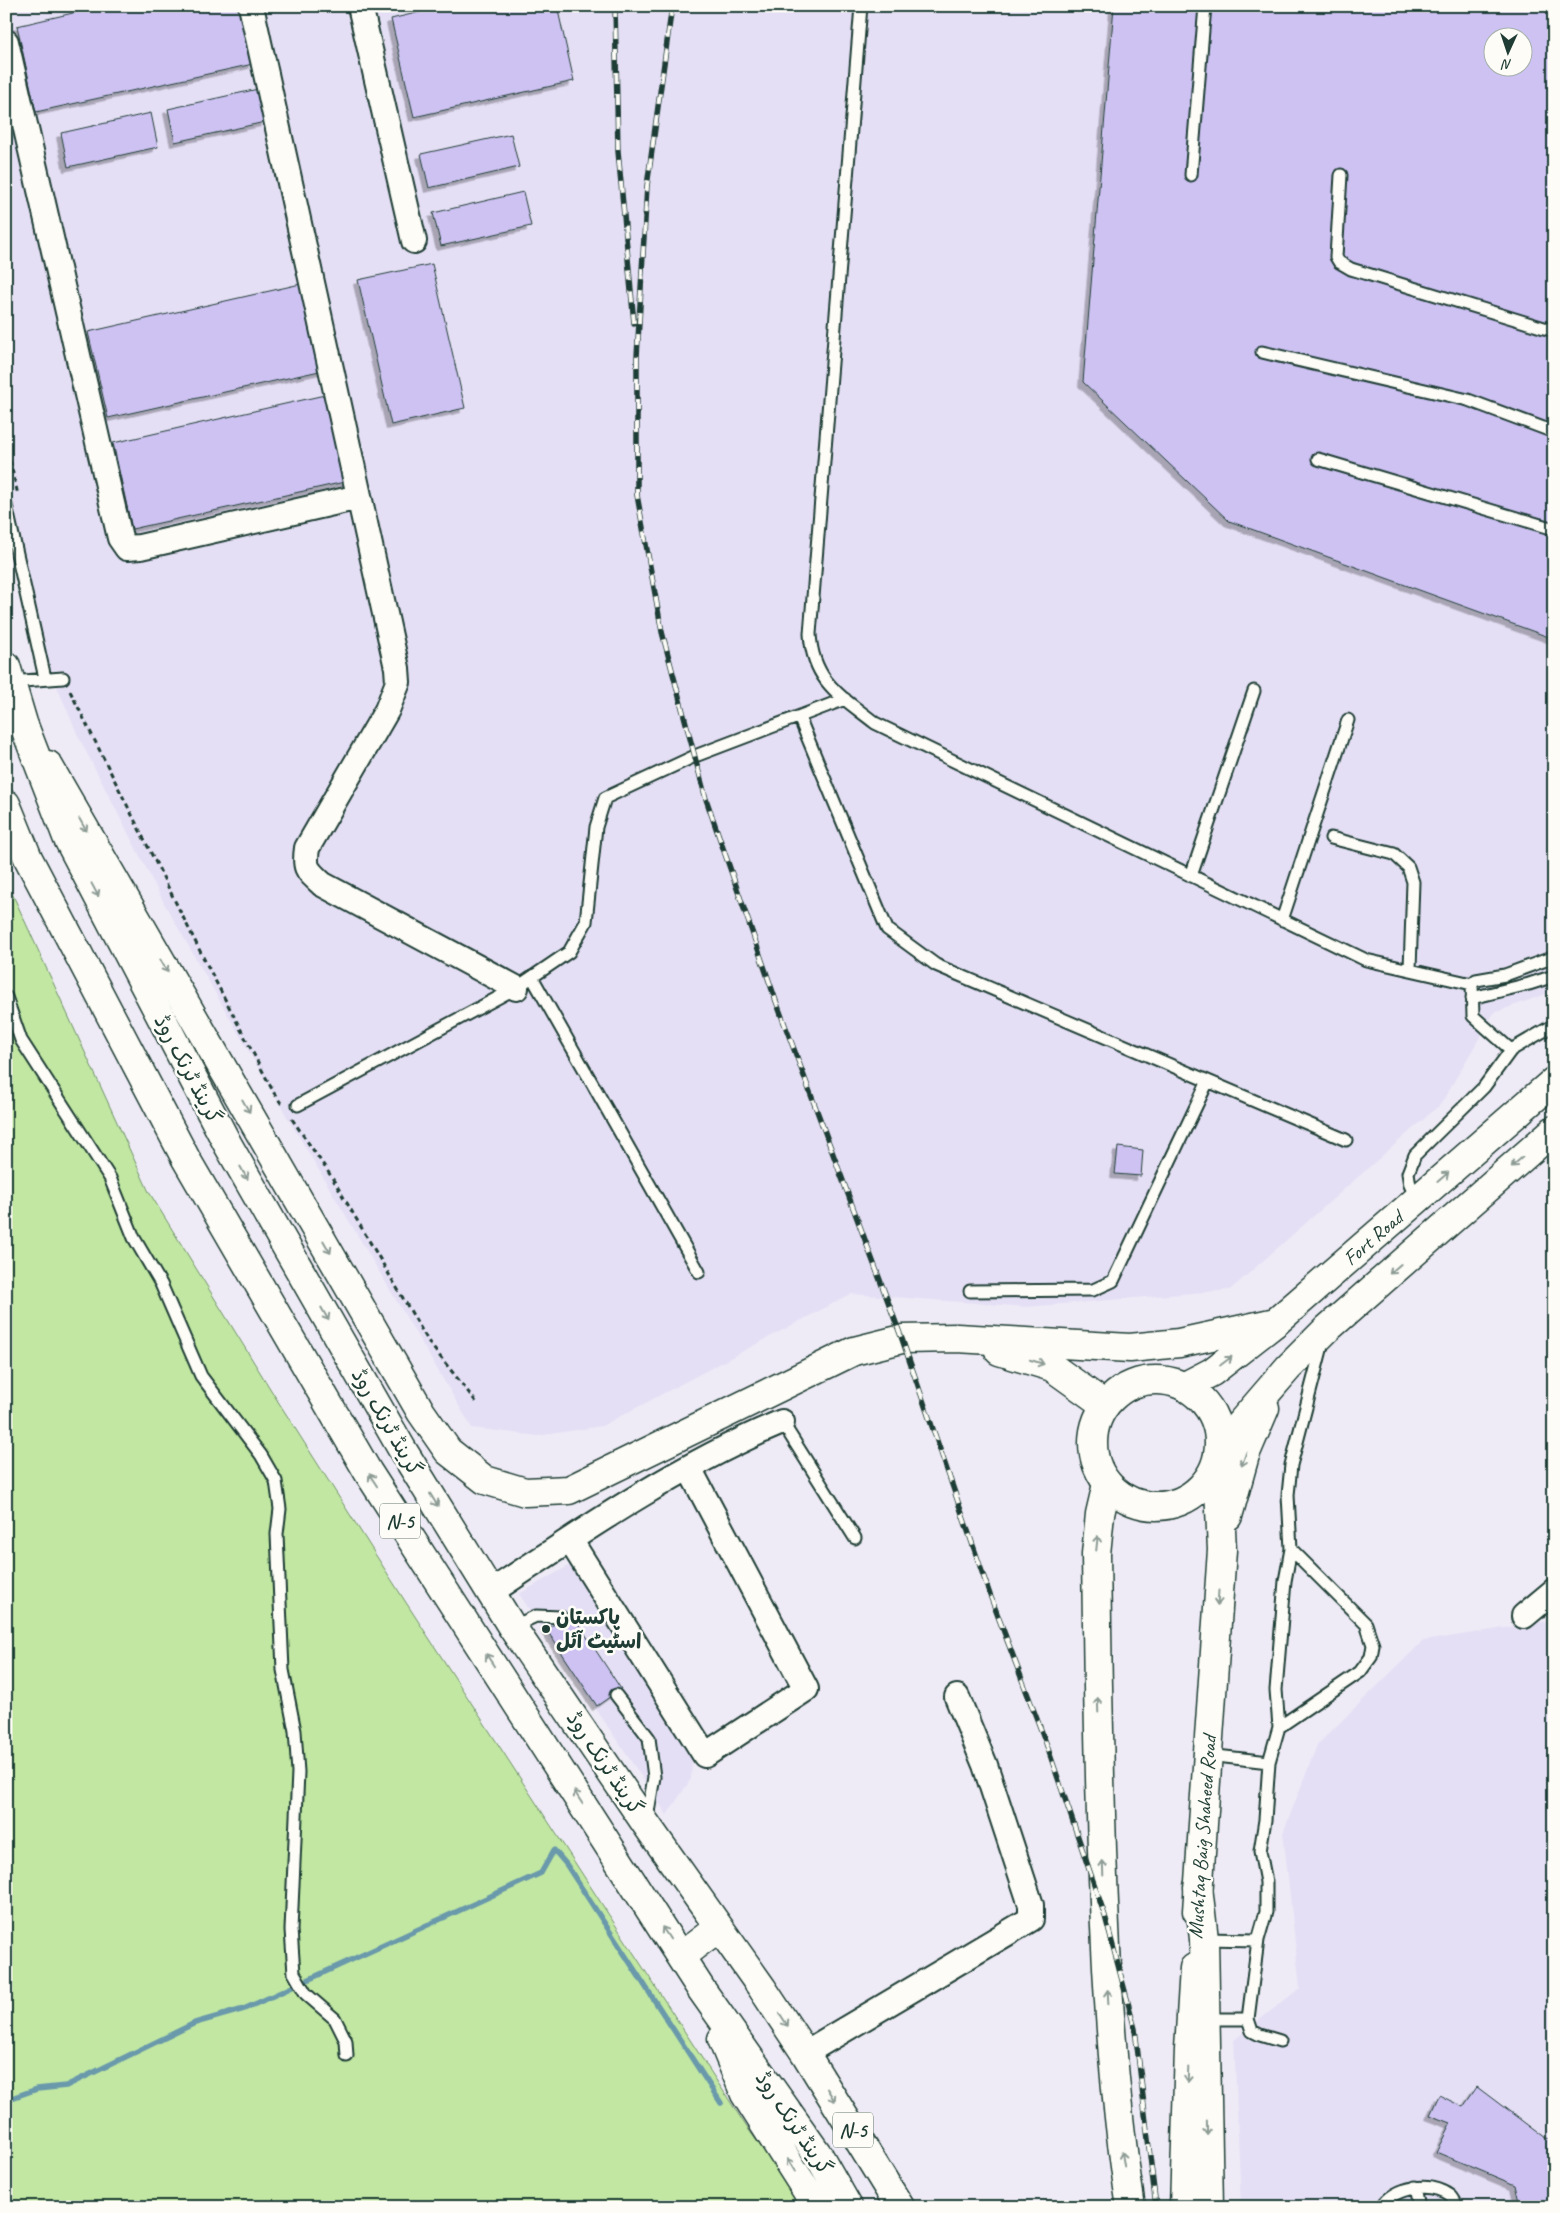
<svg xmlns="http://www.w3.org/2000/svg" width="1560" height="2213" font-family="Caveat,'Playpen Sans Arabic',sans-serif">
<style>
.built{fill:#e5dff5;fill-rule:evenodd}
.green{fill:#c1e7a2;stroke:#70926b}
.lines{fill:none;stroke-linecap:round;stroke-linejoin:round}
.stream{stroke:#6999ab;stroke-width:5.5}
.building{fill:#cec2f3;stroke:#1f3d34;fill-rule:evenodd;filter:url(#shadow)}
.service-casing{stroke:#1f3d34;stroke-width:15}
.minor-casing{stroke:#1f3d34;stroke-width:28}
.primary-casing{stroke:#1f3d34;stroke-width:31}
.trunk-casing{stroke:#1f3d34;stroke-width:31}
.path{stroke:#1f3d34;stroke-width:3;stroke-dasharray:5 4;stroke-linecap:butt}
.service{stroke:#fdfcf7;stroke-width:11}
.minor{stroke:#fdfcf7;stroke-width:24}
.primary{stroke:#fdfcf7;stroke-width:28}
.trunk{stroke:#fdfcf7;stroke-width:28}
.rail-casing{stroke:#1f3d34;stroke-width:5.5}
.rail{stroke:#fdfcf7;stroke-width:4;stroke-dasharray:11;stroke-linecap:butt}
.oneway{stroke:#8e9c96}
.poi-dot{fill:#1f3d34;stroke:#fdfcf7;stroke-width:2}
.labels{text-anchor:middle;stroke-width:5;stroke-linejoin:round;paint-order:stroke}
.shield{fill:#fdfcf7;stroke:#62766e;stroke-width:1}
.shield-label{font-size:20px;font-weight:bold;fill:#1f3d34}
.street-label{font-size:21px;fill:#1f3d34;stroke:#fdfcf7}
.poi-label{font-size:21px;font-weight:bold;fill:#1f3d34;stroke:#fdfcf7;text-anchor:start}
</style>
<defs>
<filter id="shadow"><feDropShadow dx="-4.5" dy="4.5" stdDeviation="0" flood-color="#0004"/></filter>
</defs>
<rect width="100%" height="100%" fill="#efebf6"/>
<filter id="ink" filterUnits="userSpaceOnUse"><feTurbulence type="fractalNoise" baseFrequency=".02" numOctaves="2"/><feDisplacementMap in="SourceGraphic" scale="10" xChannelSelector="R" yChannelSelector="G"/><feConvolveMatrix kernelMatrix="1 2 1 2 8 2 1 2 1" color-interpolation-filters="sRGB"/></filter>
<g filter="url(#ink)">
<path class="built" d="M6,6H1554V991L1494,1013L1441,1104L1230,1290L1027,1307L851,1294L602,1426L538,1436L472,1428L264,1078L165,905L78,736L37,640L6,503ZM1492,38H1522V68H1492Z
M575,1562L693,1743L691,1779L667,1815L519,1594Z
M1554,1620V2207H1241L1234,2040L1300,1988L1283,1833L1317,1745L1423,1641Z"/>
<path class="green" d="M6,880L149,1192L279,1403L405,1601L746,2126L805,2207H6Z"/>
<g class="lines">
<path class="stream" d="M6,2100L37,2089L66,2086L195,2023L244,2009L541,1873L554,1850L566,1864L721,2103"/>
</g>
<path class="building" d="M103,6H240L253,64L36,112L17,26Z
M445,6H557L574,81L414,117L391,19Z
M1114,6H1554V639L1229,521L1083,382ZM1492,38H1522V68H1492Z
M258,89L265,122L175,142L168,109Z
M151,113L158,147L68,167L61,133Z
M511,134L519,167L429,188L421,154Z
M523,192L531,226L441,246L433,213Z
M432,264L465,408L391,425L358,280Z
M305,283L324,370L108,418L88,332Z
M329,394L349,481L132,529L113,443Z
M1118,1147L1143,1150L1141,1176L1115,1174Z
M572,1614L621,1689L597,1706L546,1629Z
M1477,2087L1546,2139L1554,2140V2207H1520L1515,2185L1436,2152L1451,2123L1430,2115L1439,2095L1463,2107Z"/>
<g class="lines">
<defs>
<path id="service" d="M861,6L810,634C813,682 841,696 875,723L1366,960L1472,984
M1191,175L1205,6
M1341,175L1336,257L1339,262L1351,269L1554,331
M1262,352L1468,400L1554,432
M1318,459L1554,529
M6,505L45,678
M10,682L63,678
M799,717L887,929L936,965L1346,1140
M1331,838L1394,854L1408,867L1413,882L1410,969
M1191,876L1254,691
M1282,920L1348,720
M532,977L699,1272
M6,997L21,1040L110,1178L134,1238L161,1284L201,1376L261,1455L276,1481L280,1509L277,1534L283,1670L295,1731L298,1772L291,1930L294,1973L306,1994L335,2019L346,2041L347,2056
M1472,998L1529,984L1554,976
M1511,1050L1473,1016L1472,984L1476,980L1505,975L1554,957
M298,1105L516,988L569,952L586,922L596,827L605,798L695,756L845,699
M1417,1200L1410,1185L1408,1173L1415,1155L1484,1087L1511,1050L1554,1025
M970,1291L1093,1290L1113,1281L1208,1081
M782,1422L855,1538
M512,1627L536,1616L561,1617
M616,1695L649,1738L654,1777L647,1818
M1279,1727L1360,1672L1371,1657L1373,1645L1366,1624L1291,1549
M1208,1755L1269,1762
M1204,1939L1258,1940
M1206,2019H1248
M1280,2041L1260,2035L1252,2031L1248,2019L1258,1940L1266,1912V1882L1260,1851L1265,1820L1269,1762L1279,1727L1276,1690L1285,1581L1291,1549L1288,1495L1291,1465L1323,1342
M1415,2187L1419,2207
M1382,2207C1395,2186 1431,2181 1451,2196C1454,2199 1456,2204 1457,2207"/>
<path id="minor" d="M251,6L397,668L398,682L387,710L307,848C304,869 307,870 322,884L516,988
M360,6L414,241
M6,42L120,538L127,548L140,547L359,497
M570,1540L705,1755L806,1689L689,1468
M491,1592C584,1530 679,1465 782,1422
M1524,1616L1554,1591
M805,2053L1031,1919V1905L985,1765L957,1697"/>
<g id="primary">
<path d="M48,765L421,1412L448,1451L485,1480L525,1492L569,1490L854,1351L902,1339L957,1338L1130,1348L1179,1343L1276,1322"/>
<path d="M999,1351L1052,1367L1105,1405"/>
<circle cx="1156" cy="1443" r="63"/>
<path id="s1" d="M1185,1386L1212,1372L1276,1322L1554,1081"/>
<path d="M1220,1447L1288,1368L1327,1329L1554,1130"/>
<path d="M1107,1484L1100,1514L1096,1554C1097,1652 1099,1751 1102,1849C1106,1969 1112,2088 1131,2207"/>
<path d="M1228,1516L1245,1455L1265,1408"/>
<path d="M1197,1911L1222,1550L1219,1489L1215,1468"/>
<path d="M1184,2207L1189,2049L1194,1968"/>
</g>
<path id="trunk" d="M6,666L23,723L67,837L228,1145L402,1449L512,1627L646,1824L762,1988L805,2053L900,2207
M6,804L28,858L186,1159L368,1472L701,1989L819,2156L848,2207
M1198,1887L1204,1939L1209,2207
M681,1956L718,1928
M722,2039L745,2094L817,2207"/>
</defs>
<use href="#service" class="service-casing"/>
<use href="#minor" class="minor-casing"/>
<use href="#primary" class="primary-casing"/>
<use href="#trunk" class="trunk-casing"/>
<path class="path" d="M6,443L18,495
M70,691L203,957L274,1093L283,1106
M292,1119L331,1176L430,1344L477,1403"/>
<use href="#service" class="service"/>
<use href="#minor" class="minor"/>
<use href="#primary" class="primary"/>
<use href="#trunk" class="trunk"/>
<defs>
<path id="rail" d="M615,6L618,151L634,323
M672,6L647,186L637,357V495L662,632L706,799L776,1001L902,1339L990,1595L1046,1743L1105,1916L1135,2029L1156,2207"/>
</defs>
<use href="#rail" class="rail-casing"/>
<use href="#rail" class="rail"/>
</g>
<defs><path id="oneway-shaft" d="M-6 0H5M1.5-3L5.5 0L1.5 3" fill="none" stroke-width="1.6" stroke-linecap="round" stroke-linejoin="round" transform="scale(1.25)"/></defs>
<g class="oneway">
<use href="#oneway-shaft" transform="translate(83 825) rotate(60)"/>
<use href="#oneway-shaft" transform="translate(95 890) rotate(62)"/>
<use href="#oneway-shaft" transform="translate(164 966) rotate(60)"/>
<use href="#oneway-shaft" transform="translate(246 1106) rotate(60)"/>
<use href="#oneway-shaft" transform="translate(1517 1162) rotate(139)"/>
<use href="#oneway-shaft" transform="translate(244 1173) rotate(60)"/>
<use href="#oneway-shaft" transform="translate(1443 1177) rotate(-41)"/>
<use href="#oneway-shaft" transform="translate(327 1247) rotate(60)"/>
<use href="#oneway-shaft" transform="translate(1395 1269) rotate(139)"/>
<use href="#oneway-shaft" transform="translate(325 1314) rotate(60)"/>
<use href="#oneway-shaft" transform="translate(1226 1361) rotate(-37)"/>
<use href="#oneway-shaft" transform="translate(1037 1362) rotate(17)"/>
<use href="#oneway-shaft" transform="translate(1244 1459) rotate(109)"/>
<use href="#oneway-shaft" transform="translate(373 1480) rotate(-123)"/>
<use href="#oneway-shaft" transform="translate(434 1500) rotate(58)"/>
<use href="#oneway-shaft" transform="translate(1097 1543) rotate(-84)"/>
<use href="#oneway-shaft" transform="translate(1218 1598) rotate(94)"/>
<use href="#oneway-shaft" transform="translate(490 1660) rotate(-123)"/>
<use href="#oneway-shaft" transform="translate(1098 1705) rotate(-92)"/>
<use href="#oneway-shaft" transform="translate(578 1797) rotate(-123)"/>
<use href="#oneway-shaft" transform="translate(1103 1868) rotate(-92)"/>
<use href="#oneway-shaft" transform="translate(666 1933) rotate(-123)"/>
<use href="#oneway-shaft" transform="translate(1108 1997) rotate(-93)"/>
<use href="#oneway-shaft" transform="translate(784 2020) rotate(57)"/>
<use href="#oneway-shaft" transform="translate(1188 2075) rotate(92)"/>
<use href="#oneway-shaft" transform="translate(831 2095) rotate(58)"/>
<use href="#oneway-shaft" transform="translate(1207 2128) rotate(89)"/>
<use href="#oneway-shaft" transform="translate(1123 2159) rotate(-99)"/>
<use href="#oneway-shaft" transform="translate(791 2165) rotate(-122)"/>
</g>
</g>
<circle class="poi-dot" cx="546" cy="1629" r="5"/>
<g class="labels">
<g class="shield">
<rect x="380" y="1503.5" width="40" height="35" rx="4"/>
<rect x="833" y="2112.5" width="40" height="35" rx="4"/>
</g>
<g class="shield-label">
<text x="400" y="1528">N-5</text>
<text x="853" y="2137">N-5</text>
</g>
<g class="street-label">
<text transform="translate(188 1069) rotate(62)" y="7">گرینڈ ٹرنک روڈ</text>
<text dy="7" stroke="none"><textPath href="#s1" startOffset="240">Fort Road</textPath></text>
<text transform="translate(387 1422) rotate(60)" y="7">گرینڈ ٹرنک روڈ</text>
<text transform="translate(605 1763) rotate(56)" y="7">گرینڈ ٹرنک روڈ</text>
<text transform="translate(1202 1837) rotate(-86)" y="7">Mushtaq Baig Shaheed Road</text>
<text transform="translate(794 2123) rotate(56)" y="7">گرینڈ ٹرنک روڈ</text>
</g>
<g class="poi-label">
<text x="556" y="1624">پاکستان<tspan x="556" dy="24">اسٹیٹ آئل</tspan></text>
</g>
</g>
<rect width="1560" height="2213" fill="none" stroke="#fdfcf7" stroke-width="25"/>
<rect x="12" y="12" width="1535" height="2188" fill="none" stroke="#1f3d34" stroke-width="2" filter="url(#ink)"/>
<g transform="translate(1508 52) rotate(183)"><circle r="24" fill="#fdfcf7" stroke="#a4b0a9"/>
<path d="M0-4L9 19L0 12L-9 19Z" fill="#1f3d34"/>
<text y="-8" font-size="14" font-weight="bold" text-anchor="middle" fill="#1f3d34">N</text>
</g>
</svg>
